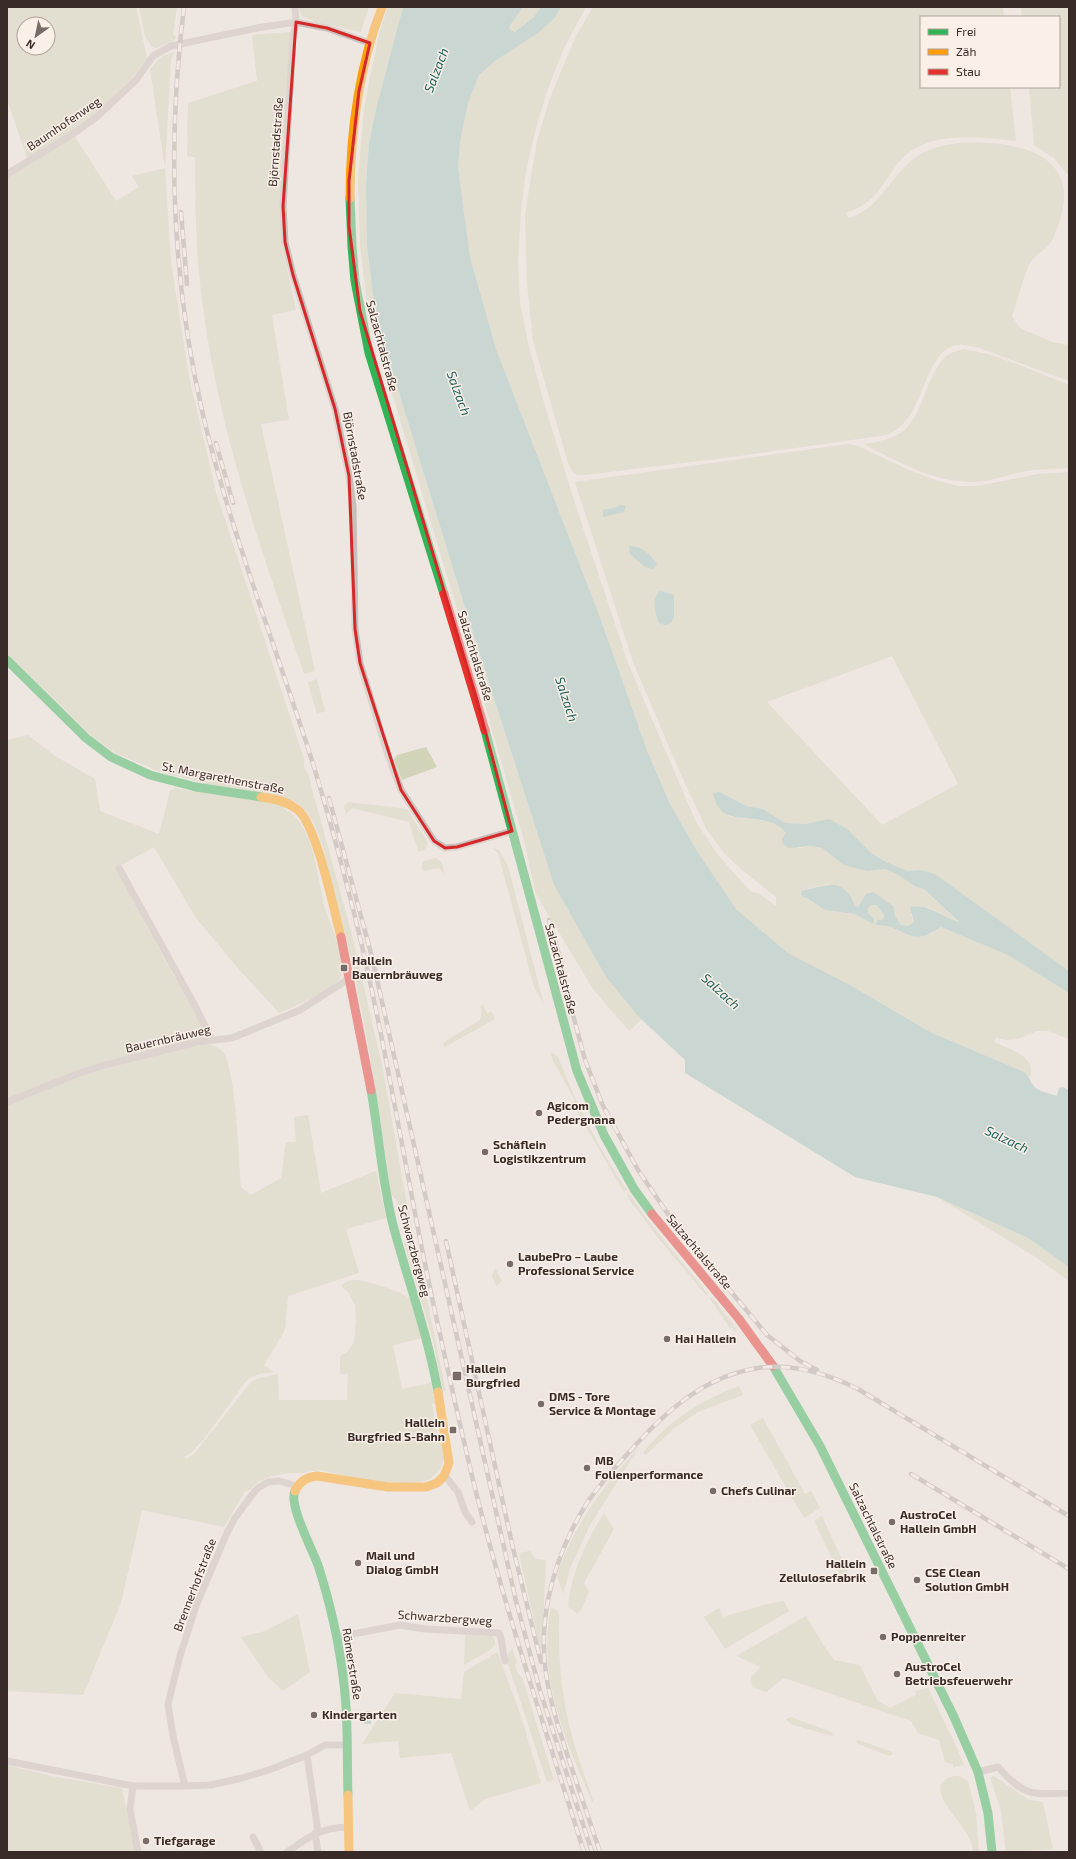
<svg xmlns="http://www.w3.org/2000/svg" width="1076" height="1859" font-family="'Exo 2',sans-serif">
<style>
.green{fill:#d2d4ba;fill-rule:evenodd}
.water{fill:#9bc4be}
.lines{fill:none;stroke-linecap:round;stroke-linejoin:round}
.street{stroke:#c8bfba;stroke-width:7}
.fast{stroke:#30b455;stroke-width:9}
.slow{stroke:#ff9f0a;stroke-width:9}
.jam{stroke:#e5322d;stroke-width:9}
.rail-casing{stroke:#afa8a4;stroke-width:4.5}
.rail{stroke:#fbf0e8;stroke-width:3;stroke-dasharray:9;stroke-linecap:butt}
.marked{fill:none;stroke:#d62828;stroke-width:3;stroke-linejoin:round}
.poi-dot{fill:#786c68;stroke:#fbf0e8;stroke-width:1.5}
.labels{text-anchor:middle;stroke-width:3;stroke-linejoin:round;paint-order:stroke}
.street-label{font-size:12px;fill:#392b27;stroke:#fbf0e8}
.poi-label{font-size:12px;font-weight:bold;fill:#392b27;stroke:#fbf0e8;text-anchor:start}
.water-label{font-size:13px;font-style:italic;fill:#185f5a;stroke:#fbf0e8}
</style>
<rect width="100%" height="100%" fill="#eee6e1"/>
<path class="green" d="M7,7H136L147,58C136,73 124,90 110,103C85,125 55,141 27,158L9,105H7ZM24,24H48V48H24Z
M139,7H177L173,34L176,37L175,40L157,48L152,47L145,36Z
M299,7H369L361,32L316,22L302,16Z
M388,7H403L377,105L369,143L366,184L367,245L373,295L385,347L468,617L554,885L606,977L642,1019L629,1031L593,989L536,894L523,837L460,619L379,350L366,296L360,245L358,183L361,143L365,102L380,30Z
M523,7H541L534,17L515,32H512L509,27Z
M561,7H586L563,50L549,86L537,124L526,171L521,211L518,262L520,302L528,343L544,403L577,510L628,663L696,822L718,855L750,891L760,894L776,906V897L742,870L724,853L707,830L682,777L633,662L575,482L848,444L858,446L909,470L935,480L959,486H978L1038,474L1069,472V971L935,874L921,870L908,871L886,862L871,853L829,819L805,824L785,823L763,809L746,806L721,792L713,794L732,817L767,821L781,827L799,848L811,846L822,848L830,855L867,871L885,869L898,875L916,887L924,889L960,924L928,907L911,914L914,922L908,926L901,925L895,916L892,906L866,894L858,907L828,884L802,890L803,897L825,910L855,914L873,924C869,917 865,912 871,905H876L885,916L882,920H877L876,925L890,926L899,932L932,934L941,927L1008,955L1069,993V1039L1048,1031H1037L1018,1039L1007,1040L996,1038L994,1042C1009,1049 1037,1056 1030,1077L1024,1072L930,1032L850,985L788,953L736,909L697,851L670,804L648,753L598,612L496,349L470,257L458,167L460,142L468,103L479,75L495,61L538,33L554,19ZM892,656L958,784L882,825L767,702Z
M593,7H1003L1004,17H921V87H1010L1016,141C977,137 926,129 898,163C888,176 880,192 867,202C861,207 853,210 846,213L848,218C880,210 890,175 916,157C940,141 979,140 1007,145C1053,153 1076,178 1058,226C1055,232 1053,240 1049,245C1042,253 1033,255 1028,267C1022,282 1018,299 1012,316L1020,328L1052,342L1069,345V381L977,347C969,346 958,343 950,347C927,359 923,401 906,420C901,427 895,431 887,435L732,457L585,475H578L573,473L568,463L533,341L527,283L525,214L537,141L550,98L575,38Z
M1021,7H1069V174H1067L1054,158L1034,145L1029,87H1059V17H1022Z
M290,32L280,206L283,249L296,310L272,315L289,420L261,424L315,671L304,674C263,555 219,433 203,307C196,257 195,207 195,157L187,156L188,103L257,81L252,35Z
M174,52L171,60L165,168L171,262L189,377L216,492L304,759V767L308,774L352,935L383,1070L406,1199L446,1391H443L432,1336L404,1243L406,1237L396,1200L391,1194C377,1092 361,989 334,890C327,866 323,836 309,815C305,808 300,805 294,801L220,787L164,773L117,754L94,738L7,653V176L75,137L116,201L139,187L132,176L165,168L150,69L162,56Z
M963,349C996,353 1037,373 1069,385V468C1055,469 1040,469 1026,471C1009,474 992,481 975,482C935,483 898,462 864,444C876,442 888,440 899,434C925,419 924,373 949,354C953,352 958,351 963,349Z
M317,679L325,711L317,714L308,683Z
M28,735L55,756L95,779L100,811L159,834L170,791L175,788L278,804C289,811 298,817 304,829C316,852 318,880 324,905C329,923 347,957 341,976C337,988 292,1008 279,1013L237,967L196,918L154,847L116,868L174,977L182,987L207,1035L204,1038L87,1068L7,1099V740Z
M426,747L437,767L402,780L394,760L397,755Z
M348,802L407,809L428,843C427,848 423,852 418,851L409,822L352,808L346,814L344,806Z
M492,848L499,850L508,866L544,1005L534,987L498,853Z
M436,858L442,863L444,874L439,868L423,871L421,867L424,861Z
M483,1005L487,1014L491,1011L495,1019L445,1047L443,1043L480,1020L482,1010L480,1006Z
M202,1043C210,1044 216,1046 222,1051C236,1065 239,1163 241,1187L251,1195L281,1178L286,1142H296L294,1117L308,1115L321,1193L376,1171L386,1218L346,1229L359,1273L288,1296L285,1330L264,1365L274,1372L259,1374L247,1380L204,1439L192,1452L184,1457L187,1459L194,1454L251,1382L259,1378L278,1374L279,1400H347L348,1374H340V1356L347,1352L354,1343L356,1320L355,1305L348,1292L341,1286C345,1282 349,1280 355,1280C365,1280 404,1292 410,1299C416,1306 419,1328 422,1338L393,1345L402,1389L431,1383L435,1403L432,1404L438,1441H441L444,1458L440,1470L430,1479L421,1482L409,1483L364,1481L322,1470L312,1471L302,1473H289L271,1476L258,1482L250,1490L245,1491L224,1527L142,1510L121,1603L83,1695L7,1691V1105L75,1077Z
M553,1053L558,1057C577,1105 598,1148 627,1190L624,1192L572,1103L575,1100L553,1061L551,1054Z
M629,1194L650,1223L708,1294L706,1295L659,1239L627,1196Z
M937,1197L1028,1238L1069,1267V1281L1034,1256Z
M495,1268L502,1281L496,1286L492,1276Z
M712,1297L737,1330L735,1332L732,1327L730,1328L710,1299Z
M739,1386L743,1395L698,1412L673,1429L646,1455L643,1453C668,1421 701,1400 739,1386Z
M763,1418L805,1494L811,1491L820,1508L804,1518L750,1425Z
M639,1447L589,1527L571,1566L563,1594L557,1576C572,1526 604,1486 639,1447Z
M604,1513L614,1529L584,1583L589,1591L582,1608L577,1614L568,1606C571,1573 587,1540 604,1513Z
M822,1516L849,1575L842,1579L814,1521Z
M530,1551L536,1559L546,1560L542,1647L540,1649L519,1553Z
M784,1601L789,1611L725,1649L704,1617L719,1608L723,1617L767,1604Z
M551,1607L557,1611L559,1615C558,1655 561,1697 572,1736C578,1759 587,1781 594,1803H593C565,1739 537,1678 551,1607Z
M298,1614L310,1672L283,1691L268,1677L241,1637L265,1631Z
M806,1616L824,1646L834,1660L860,1665L877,1700L890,1708L916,1695L915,1691L928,1688L957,1748L964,1765L953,1767V1764L945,1762L939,1740L918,1733L911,1721L784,1678L766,1692L752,1687L751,1677L761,1667L736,1656Z
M465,1635L492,1636L495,1640V1645L490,1650L464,1665Z
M512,1648L517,1662L515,1665L518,1674L522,1677L554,1780L547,1782L506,1658Z
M497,1652L520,1713L541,1783L485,1799L470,1811L451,1753L400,1758L398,1741L362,1744L395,1693L461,1699L464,1672Z
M791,1717L831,1732L833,1734L832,1736L790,1724L786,1719Z
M859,1740L892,1752L893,1754L889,1756L858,1744L856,1741Z
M7,1765L51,1776L122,1788L135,1852H7Z
M953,1776H958L968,1781L976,1813L979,1852H973C971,1826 939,1809 940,1785L946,1779Z
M994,1776L1029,1800L1043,1802L1053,1849L1006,1852L1001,1811L990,1777Z"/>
<path class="water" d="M403,7H523L509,27L510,30L515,32L534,17L541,7H561L554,19L538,33L495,61L479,75L468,103L460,142L458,167L470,257L496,349L598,612L648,753L670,804L697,851L736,909L788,953L850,985L930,1032L1024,1072C1030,1077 1029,1079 1033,1085C1037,1092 1050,1093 1057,1096L1059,1088L1063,1087L1069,1090V1267L1028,1238L937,1197L855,1177L685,1073V1060L640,1018L606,977L554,885L468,617L385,347L373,295L367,245L366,184L369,143L377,105Z
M620,505L626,506L624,512L603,517V510L614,508Z
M629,546C642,546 650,554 657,564L653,569L645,567L630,554Z
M660,591L674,595V617L671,623L665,625L659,623C655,613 651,599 660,591Z
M720,792L746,806L763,809L785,823L805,824L829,819L847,829L871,853L886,862L908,871L921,870L935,874L1069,971V993L1008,955L941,927C920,942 912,937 891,927C887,925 880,926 876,925L877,920H882L885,916L876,905H871L868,909V913L874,919L873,924L855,914L825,910L808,899L803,897L801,894L802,890C817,889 835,878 847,892C852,896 852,904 858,907L866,894L873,892L893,906L895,916L901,925L908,926L914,922L910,907C933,905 939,916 959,922L924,889L916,887L898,875L885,869L867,871L844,865L822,848L811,846L789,848L783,844L782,839L786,833C767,810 732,826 719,808C716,804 714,798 713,793Z
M364,1711H371V1724H364Z"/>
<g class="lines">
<path class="street" d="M295,7L296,22L293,37L283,206L285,242L293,275L335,409L349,476L353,506L355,629L360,663L365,680L388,755L401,790L434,841L445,848L457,847L512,831
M7,174L73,134L98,116L136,80L153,56L171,46L257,28L296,22L327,28L370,43
M119,868L194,1004L212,1040
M7,1102L77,1074L105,1065L197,1042L232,1038L300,1010L350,978
M445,1476L458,1492L465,1512L472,1522
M337,1637L400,1625L425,1629L499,1633C503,1641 502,1651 505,1661
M307,1755L318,1832
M7,1761L133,1786H185L211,1785L242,1778L269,1770L307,1755L325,1745H347
M978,1772L998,1767C1024,1796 1031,1795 1069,1793
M133,1786L130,1809L138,1852
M185,1786L173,1736L168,1704L180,1656L196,1606L227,1533L235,1518L251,1496L258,1488L268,1482L279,1481L297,1486
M315,1833L318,1852
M253,1837L261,1852
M287,1852C309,1837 319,1828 347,1827"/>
<path class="fast" d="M350,198L352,246L355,281L369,353L444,594
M7,660L86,738L111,757L150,775L196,787L261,797
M485,730L577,1071L604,1135L634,1189L652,1214
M371,1090C379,1135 382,1181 393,1225C408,1281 428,1335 438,1392
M773,1366L820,1446L954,1717L978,1772L988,1813L992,1852
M295,1491C288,1505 314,1552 319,1568C333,1613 343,1661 346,1707C348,1737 347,1766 348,1795"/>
<path class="slow" d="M350,198C350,134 359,67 382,7
M261,797C275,799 286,801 298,810C317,826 334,911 341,937
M295,1491C299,1482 307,1477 317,1476L388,1487H426L437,1483L444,1476L449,1463L438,1392
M348,1795L349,1852"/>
<path class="jam" d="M444,594L485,730
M341,937L371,1090
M652,1214L739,1319L773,1366"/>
<defs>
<path id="rail" d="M184,7C167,142 172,281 203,415C227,517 264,615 297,715C320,781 338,849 355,917C378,1010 394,1103 412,1197C428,1285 448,1372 468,1459C499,1592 543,1722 584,1852
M181,212L187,284
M216,443L233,503
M329,798L372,957L516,1601L540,1691L592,1852
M549,920L560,958L572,1011L585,1060L603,1106L638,1170L674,1223L767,1335L800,1361L817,1370
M446,1241L512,1544L541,1662
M911,1474L1069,1569
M600,1852C590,1822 580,1793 570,1763C556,1721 542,1679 544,1634C546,1588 563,1541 587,1503C600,1483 616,1467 632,1449C666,1411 705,1376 758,1368C792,1363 828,1374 858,1389L1069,1516"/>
</defs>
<use href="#rail" class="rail-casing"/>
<use href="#rail" class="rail"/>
</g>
<path d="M0 0H1076V1859H0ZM296,22L327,28L370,43L359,91L349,181V226L360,311L477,700L512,831L457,847L445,848L434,841L401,790L360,663L355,629L349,476L335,409L293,275L285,242L283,206Z" fill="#eee6e1" fill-opacity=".55" fill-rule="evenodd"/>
<path class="marked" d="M296,22L327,28L370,43L359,91L349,181V226L360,311L477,700L512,831L457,847L445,848L434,841L401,790L360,663L355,629L349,476L335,409L293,275L285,242L283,206Z"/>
<g class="poi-dot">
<rect x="340" y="964" width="8" height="8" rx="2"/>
<circle cx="539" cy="1113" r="4"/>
<circle cx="485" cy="1152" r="4"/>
<circle cx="510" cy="1264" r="4"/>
<circle cx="667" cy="1339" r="4"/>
<rect x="452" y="1371" width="10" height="10" rx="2"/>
<circle cx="541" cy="1404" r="4"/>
<rect x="449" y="1426" width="8" height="8" rx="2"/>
<circle cx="587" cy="1468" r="4"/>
<circle cx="713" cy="1491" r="4"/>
<circle cx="892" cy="1522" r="4"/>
<circle cx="358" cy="1563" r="4"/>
<rect x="870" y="1567" width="8" height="8" rx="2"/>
<circle cx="917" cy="1580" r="4"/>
<circle cx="883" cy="1637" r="4"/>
<circle cx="897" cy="1674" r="4"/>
<circle cx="314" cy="1715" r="4"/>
<circle cx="146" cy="1841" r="4"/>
</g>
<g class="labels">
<g class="street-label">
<text transform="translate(64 124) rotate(-34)" y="4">Baumhofenweg</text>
<text transform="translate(276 142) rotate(-86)" y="4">Björnstadstraße</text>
<text transform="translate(382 346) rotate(75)" y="4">Salzachtalstraße</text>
<text transform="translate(355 456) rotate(80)" y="4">Björnstadstraße</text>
<text transform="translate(475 656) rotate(73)" y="4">Salzachtalstraße</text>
<text transform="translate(223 778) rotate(11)" y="4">St. Margarethenstraße</text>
<text transform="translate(561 969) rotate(75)" y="4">Salzachtalstraße</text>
<text transform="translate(168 1039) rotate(-13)" y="4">Bauernbräuweg</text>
<text transform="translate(414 1251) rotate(75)" y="4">Schwarzbergweg</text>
<text transform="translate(699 1252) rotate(50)" y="4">Salzachtalstraße</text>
<text transform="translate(873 1526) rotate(64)" y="4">Salzachtalstraße</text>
<text transform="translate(195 1585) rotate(-69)" y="4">Brennerhofstraße</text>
<text transform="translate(445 1618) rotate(4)" y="4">Schwarzbergweg</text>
<text transform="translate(352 1664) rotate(81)" y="4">Römerstraße</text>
</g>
<g class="poi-label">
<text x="352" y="965">Hallein<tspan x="352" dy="14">Bauernbräuweg</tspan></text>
<text x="547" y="1110">Agicom<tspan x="547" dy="14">Pedergnana</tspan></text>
<text x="493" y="1149">Schäflein<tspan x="493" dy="14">Logistikzentrum</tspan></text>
<text x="518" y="1261">LaubePro – Laube<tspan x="518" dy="14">Professional Service</tspan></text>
<text x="675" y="1343">Hai Hallein</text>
<text x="466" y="1373">Hallein<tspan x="466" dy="14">Burgfried</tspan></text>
<text x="549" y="1401">DMS - Tore<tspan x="549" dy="14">Service &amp; Montage</tspan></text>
<text x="445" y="1427" text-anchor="end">Hallein<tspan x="445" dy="14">Burgfried S-Bahn</tspan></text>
<text x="595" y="1465">MB<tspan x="595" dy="14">Folienperformance</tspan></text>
<text x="721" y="1495">Chefs Culinar</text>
<text x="900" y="1519">AustroCel<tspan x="900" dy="14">Hallein GmbH</tspan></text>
<text x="366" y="1560">Mail und<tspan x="366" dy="14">Dialog GmbH</tspan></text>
<text x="866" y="1568" text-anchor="end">Hallein<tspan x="866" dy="14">Zellulosefabrik</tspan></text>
<text x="925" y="1577">CSE Clean<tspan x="925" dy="14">Solution GmbH</tspan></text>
<text x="891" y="1641">Poppenreiter</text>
<text x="905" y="1671">AustroCel<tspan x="905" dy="14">Betriebsfeuerwehr</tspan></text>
<text x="322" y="1719">Kindergarten</text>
<text x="154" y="1845">Tiefgarage</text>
</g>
<g class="water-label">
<text transform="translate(436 70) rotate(-69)" y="5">Salzach</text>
<text transform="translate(459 393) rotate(70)" y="5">Salzach</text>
<text transform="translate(567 699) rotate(72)" y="5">Salzach</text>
<text transform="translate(721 991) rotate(42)" y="5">Salzach</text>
<text transform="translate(1007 1139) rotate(25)" y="5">Salzach</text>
</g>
</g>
<rect width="1076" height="1859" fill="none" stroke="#392b27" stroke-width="16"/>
<rect x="920" y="16" width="140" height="72" fill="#fbf0e8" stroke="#ada19b"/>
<rect x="928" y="29" width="20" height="6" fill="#30b455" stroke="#ada19b"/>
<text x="956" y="36" font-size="12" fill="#392b27">Frei</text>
<rect x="928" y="49" width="20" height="6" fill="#ff9f0a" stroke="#ada19b"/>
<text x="956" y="56" font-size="12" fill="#392b27">Zäh</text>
<rect x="928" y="69" width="20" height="6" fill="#e5322d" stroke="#ada19b"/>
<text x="956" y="76" font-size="12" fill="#392b27">Stau</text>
<g transform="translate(36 36) rotate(213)"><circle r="19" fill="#fbf0e8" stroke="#ada19b"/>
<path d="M0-3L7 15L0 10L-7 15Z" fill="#786c68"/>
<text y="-6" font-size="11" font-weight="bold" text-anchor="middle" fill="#392b27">N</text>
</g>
</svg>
